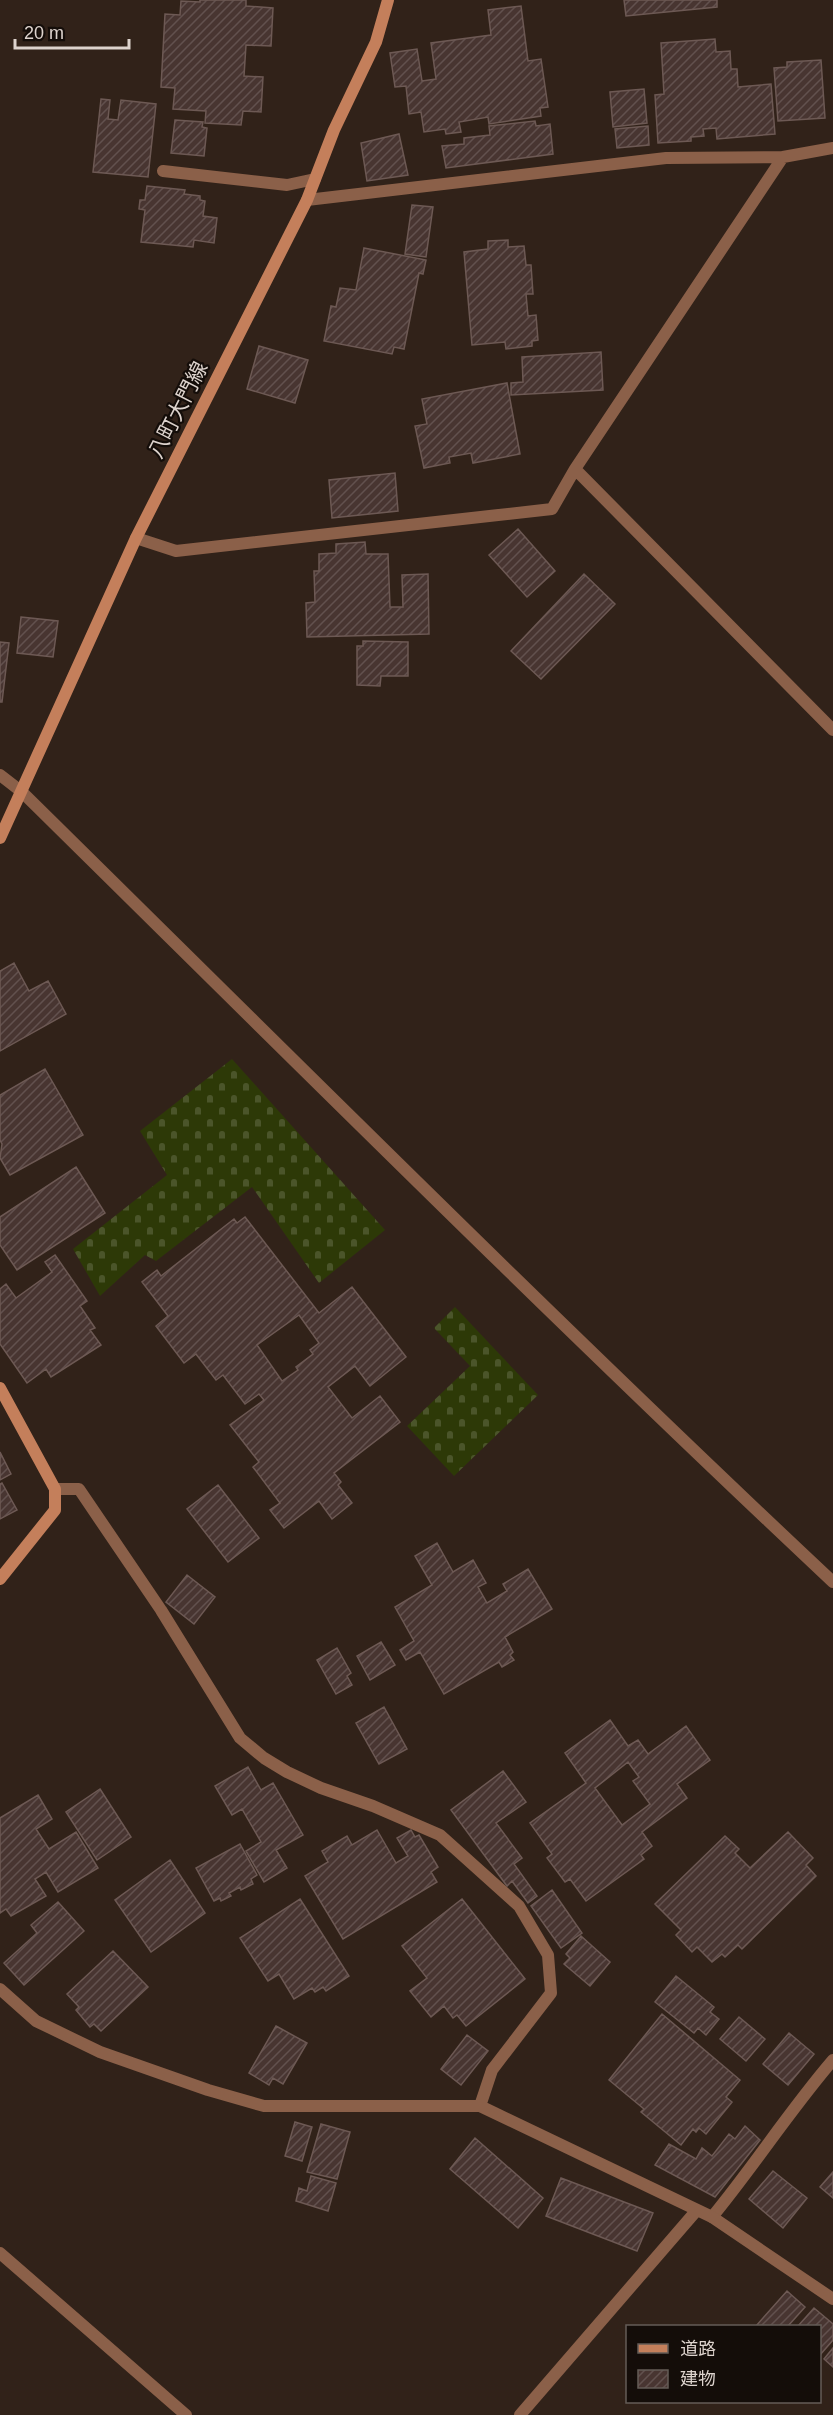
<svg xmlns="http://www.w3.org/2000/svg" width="833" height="2415" font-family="Arial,'Noto Sans JP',sans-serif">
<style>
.cemetery{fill:url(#cemetery-stones)}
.building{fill:url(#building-hatch);stroke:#6d5954;stroke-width:1.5;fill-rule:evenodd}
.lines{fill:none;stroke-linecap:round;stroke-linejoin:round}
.service{stroke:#8b6049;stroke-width:12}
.minor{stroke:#8b6049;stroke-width:12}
.secondary{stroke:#c47f5b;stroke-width:12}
.labels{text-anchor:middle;stroke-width:4.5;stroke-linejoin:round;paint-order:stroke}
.street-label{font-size:21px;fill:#ddd3cd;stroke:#140d09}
</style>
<defs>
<pattern id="cemetery-stones" width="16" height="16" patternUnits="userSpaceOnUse" patternTransform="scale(1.5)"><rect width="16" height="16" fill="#2d3907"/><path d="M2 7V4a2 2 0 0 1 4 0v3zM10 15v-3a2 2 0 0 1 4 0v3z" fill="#4b552a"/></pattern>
<pattern id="building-hatch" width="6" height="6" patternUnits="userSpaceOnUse" patternTransform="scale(1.5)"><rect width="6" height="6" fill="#483531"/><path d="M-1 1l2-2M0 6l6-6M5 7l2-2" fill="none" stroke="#62514e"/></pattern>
</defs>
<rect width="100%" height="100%" fill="#312219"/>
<path class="cemetery" d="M232,1059L385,1230L319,1283L252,1187L156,1261L145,1255L100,1296L73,1249L167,1175L140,1131Z
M455,1307L538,1395L454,1476L407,1426L470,1366L434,1328Z"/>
<path class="building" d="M200,0H246V6L273,8L271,46L246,45L244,76L263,77L261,112L243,111L241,125L205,123L206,111L173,109L175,88L161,87L165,14L180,15L181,1L200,2Z
M624,0H717V7L626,16Z
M521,6L528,61L541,59L548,107L540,108L541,116L489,124L488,117L459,122L461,132L446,134L445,129L424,132L421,112L409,114L406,86L395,87L390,53L417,49L422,81L436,79L431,43L491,35L488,10Z
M715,39L716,52L730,51L731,69H737L738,87L771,84L775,134L717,139L716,128L703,129L704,136L691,137V141L658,143L655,95L664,94L661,43Z
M821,60L825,118L778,121L774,68L787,67V62Z
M644,89L647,123L613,127L610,92Z
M101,99L110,100L108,119L118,120L121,100L156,104L148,177L93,172Z
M175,120L203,122L202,127L207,128L204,156L171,153Z
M535,121L536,126L550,124L553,154L446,168L442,146L464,144V138L490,135L489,126Z
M648,126L649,145L617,148L615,129Z
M399,134L408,175L367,181L361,143Z
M147,186L185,190L184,194L200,196V200L205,201L203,216L217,218L214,243L194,240L193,247L141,242L145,210L139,209L140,200H145Z
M412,205L433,207L426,257L405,254Z
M508,240V247L524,246L526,265H531L533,294H526L528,316L536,315L538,340L532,341V346L506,349L505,342L472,345L464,252L488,249V241Z
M364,248L426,260L423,274L419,273L404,349L394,347L392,354L324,341L331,306L336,307L340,288L356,290Z
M259,346L308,360L295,403L247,389Z
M601,352L603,390L511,395V383L523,382L522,357Z
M507,383L520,454L473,463L471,453L449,457L450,463L424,468L415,426L427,424L422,399Z
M395,473L398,511L332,518L329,480Z
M518,529L555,571L527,597L489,555Z
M365,542L366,554H388L390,607H403L402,575L428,574L429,634L307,637L306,603L315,602L314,571H319V554L336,553V544Z
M584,574L615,604L541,679L511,651Z
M21,617L58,621L53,657L17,653Z
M363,641L408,642V676H381L380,686L357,685V646H363Z
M0,642L9,643L2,702H0Z
M14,963L29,991L48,981L66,1014L0,1051V971Z
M45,1069L83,1135L10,1175L0,1158L2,1144L0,1140V1095Z
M76,1167L105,1213L17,1270L0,1245V1217Z
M245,1217L319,1313L352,1287L406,1357L370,1386L355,1366L328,1387L352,1418L380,1396L400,1422L334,1473L341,1482L338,1485L352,1503L332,1519L319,1501L284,1528L270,1510L280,1503L253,1467L259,1462L230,1425L264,1400L259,1394L245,1404L223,1375L216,1380L196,1354L184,1363L156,1326L168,1316L142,1282L157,1270L161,1276L234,1219L237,1223ZM299,1315L319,1343L310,1350L313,1354L296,1367L298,1370L282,1381L257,1345Z
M55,1255L87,1301L80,1306L95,1328L90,1330L101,1345L51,1377L46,1369L27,1383L0,1344V1289L6,1284L16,1298L52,1272L45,1262Z
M0,1452L11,1474L0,1480Z
M2,1483L17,1510L0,1519V1484Z
M218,1485L259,1538L228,1562L187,1509Z
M437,1543L453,1572L473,1560L486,1583L478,1587L487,1603L507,1591L503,1584L528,1569L552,1609L505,1637L513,1652L510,1655L514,1660L502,1667L499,1662L444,1694L420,1652L406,1660L400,1650L414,1641L395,1607L432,1585L415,1556Z
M187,1575L215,1597L194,1624L166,1602Z
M381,1642L395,1665L370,1680L357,1656Z
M337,1648L351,1673L347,1676L352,1685L336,1694L317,1660Z
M384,1707L407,1749L379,1764L356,1723Z
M610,1720L628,1746L638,1740L648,1754L686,1726L710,1760L677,1784L687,1798L642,1832L652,1846L641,1855L644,1859L586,1901L570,1879L565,1882L547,1858L552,1854L530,1823L586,1783L565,1753ZM628,1762L639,1777L633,1781L650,1804L622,1825L595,1788Z
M248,1767L261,1790L273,1783L303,1835L276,1850L287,1868L264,1882L246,1851L261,1842L242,1809L232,1815L215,1786Z
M503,1771L526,1802L496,1823L522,1858L514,1864L537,1896L528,1903L512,1881L507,1886L451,1810Z
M100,1789L131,1837L97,1860L66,1812Z
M38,1795L52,1819L36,1829L49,1849L76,1832L98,1868L58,1892L46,1872L35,1879L46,1896L11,1916L6,1909L0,1913V1818Z
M377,1830L396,1863L408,1856L397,1838L411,1830L415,1837L419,1835L438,1867L431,1872L437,1882L343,1939L305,1876L328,1862L322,1851L347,1836L352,1845Z
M788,1832L813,1858L806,1865L816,1876L742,1949L738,1945L725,1957L722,1954L712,1962L697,1947L692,1952L676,1935L681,1930L655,1904L725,1836L739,1849L735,1853L750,1868Z
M240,1844L257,1875L251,1879L253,1884L241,1890L240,1887L229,1893L231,1896L221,1901L220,1898L214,1901L196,1868Z
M170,1860L205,1913L151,1952L115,1900Z
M552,1890L582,1933L561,1948L531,1906Z
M300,1899L349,1976L326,1991L323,1987L315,1992L312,1988L294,1999L279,1974L268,1981L240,1938Z
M462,1899L525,1979L466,2026L457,2015L453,2018L444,2006L431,2017L410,1991L427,1978L402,1946Z
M58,1902L84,1931L24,1985L4,1963L37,1933L31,1925Z
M581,1936L610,1962L590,1986L564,1964L570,1958L566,1954Z
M113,1951L148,1987L101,2031L94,2024L90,2027L76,2010L79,2007L67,1994Z
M676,1976L714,2007L710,2012L719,2019L706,2035L698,2028L694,2033L655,2002Z
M662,2014L740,2080L726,2097L732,2102L706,2134L699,2128L696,2132L693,2129L681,2145L641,2112L644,2109L609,2080Z
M739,2017L765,2039L746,2061L720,2039Z
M276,2026L307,2043L283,2084L273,2078L269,2085L249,2073Z
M789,2033L814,2054L788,2085L763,2064Z
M467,2035L488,2051L461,2085L441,2069Z
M295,2122L312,2127L302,2161L285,2156Z
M321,2124L350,2132L337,2179L307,2172Z
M745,2126L760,2140L715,2197L655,2165L669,2144L696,2159L702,2148L712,2156L729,2134L735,2139Z
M475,2138L543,2198L518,2228L450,2169Z
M773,2171L807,2198L783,2228L749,2199Z
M833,2172V2198L820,2187Z
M311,2176L336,2183L328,2211L296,2201L299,2188L307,2191Z
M561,2178L653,2213L637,2251L546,2216Z
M787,2291L805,2307L788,2326H756Z
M814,2308L833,2324V2340L820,2355V2326H798Z
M833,2348V2367L824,2359Z"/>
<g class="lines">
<path class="service" d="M163,171L287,185L315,179
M712,2217C754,2166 790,2110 833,2060"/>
<path class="minor" d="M307,200L666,158L783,157L833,148
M575,469L833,730
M136,538L176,551L552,509L575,469L783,157
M0,775L22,792C291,1057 558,1324 833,1582
M55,1489H79L161,1610L240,1738L264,1758L287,1772L321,1788L373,1806L440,1835L519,1906L548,1955L551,1993L492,2070L480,2106
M0,1989L36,2021L100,2052L208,2090L264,2106H480L712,2217L833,2299
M0,2253L186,2415
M520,2415L697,2210"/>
<path class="secondary" d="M0,838L136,538L307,200L334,130L376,42L388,0
M0,1388L55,1489V1510L0,1579"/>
</g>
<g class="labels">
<g class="street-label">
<text transform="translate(178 410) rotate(-63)" y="7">八町大門線</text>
</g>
</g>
<rect x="626" y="2325" width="195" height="78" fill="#140d09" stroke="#645c57" stroke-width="1.5"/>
<rect x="638" y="2344" width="30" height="9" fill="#c47f5b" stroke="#645c57" stroke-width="1.5"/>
<text x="680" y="2355" font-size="18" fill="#ddd3cd">道路</text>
<rect x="638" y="2370" width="30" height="18" fill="url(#building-hatch)" stroke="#645c57" stroke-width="1.5"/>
<text x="680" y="2385" font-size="18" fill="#ddd3cd">建物</text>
<path d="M15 39v9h114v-9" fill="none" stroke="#ddd3cd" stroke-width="3"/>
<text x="24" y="39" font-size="18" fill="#ddd3cd" stroke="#140d09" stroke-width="4.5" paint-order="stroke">20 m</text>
</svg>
